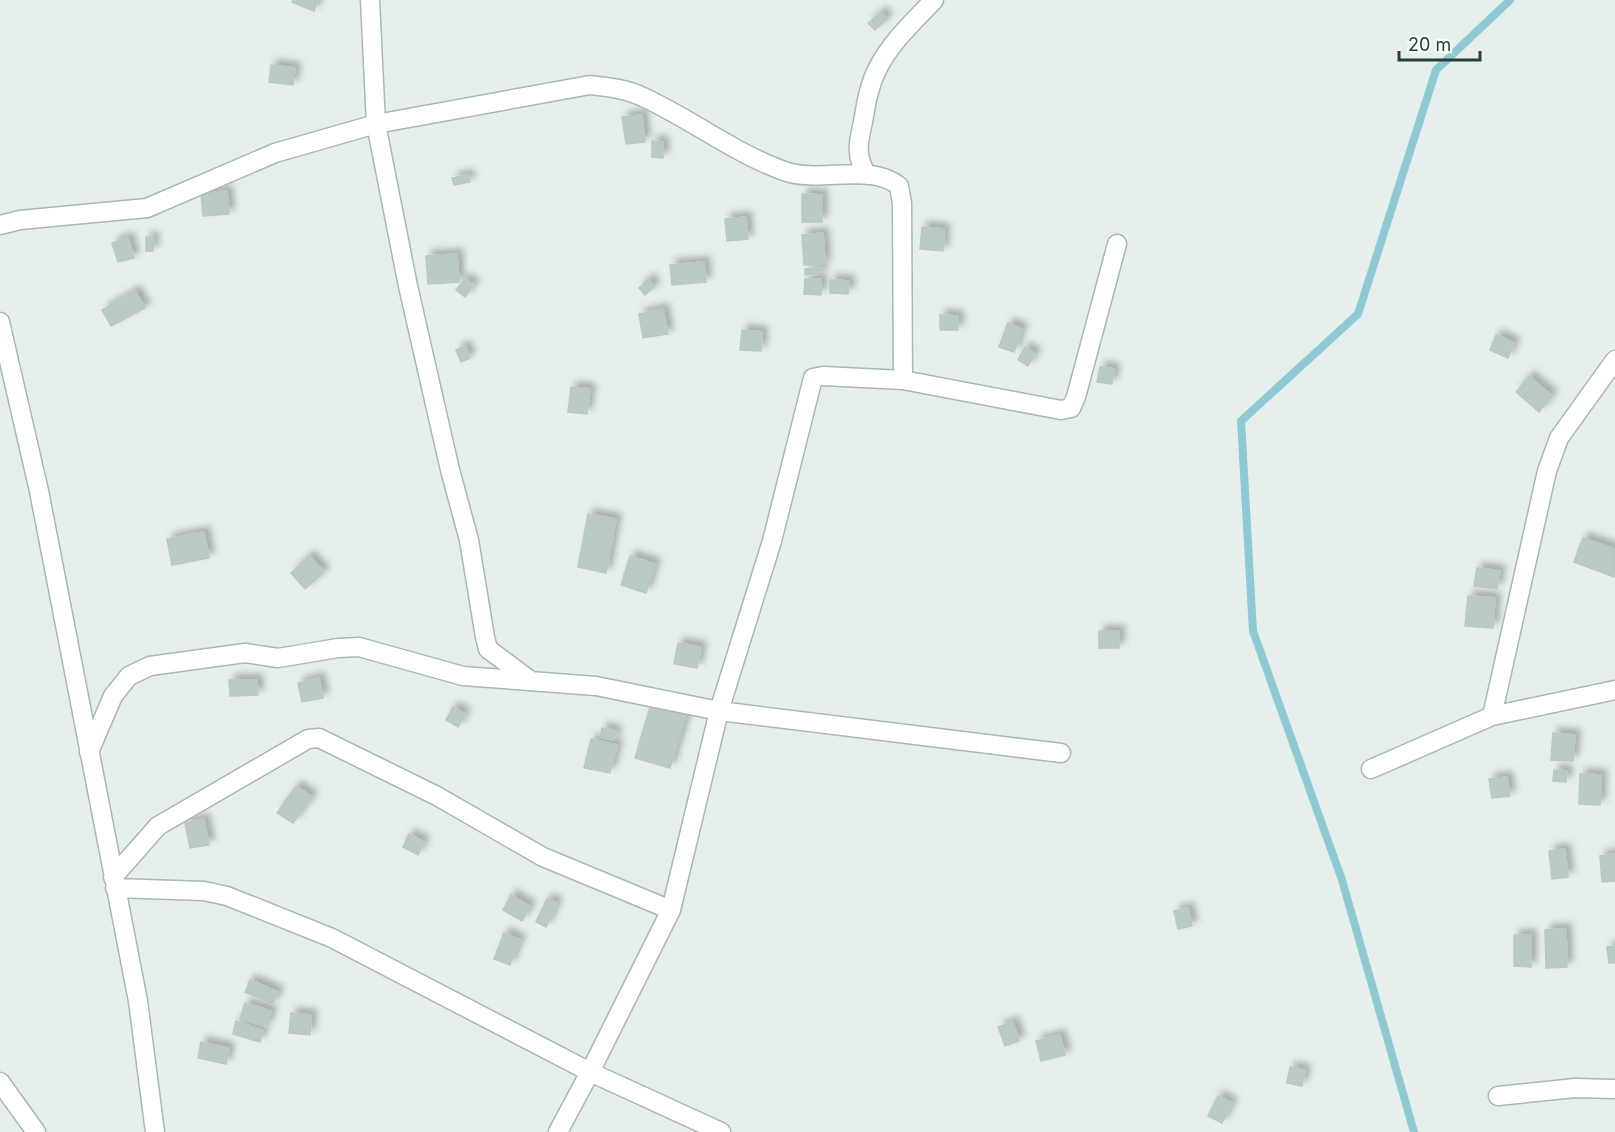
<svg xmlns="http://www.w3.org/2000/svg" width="1615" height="1132" font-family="Inter,sans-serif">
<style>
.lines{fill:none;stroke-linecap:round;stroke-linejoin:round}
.stream{stroke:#8ec9d4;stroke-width:8}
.building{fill:#bbcac4;stroke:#b8c9c2;stroke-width:1.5;filter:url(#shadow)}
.minor-casing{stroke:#a8b8b2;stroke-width:21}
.minor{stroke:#fff;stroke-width:18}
</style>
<defs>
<filter id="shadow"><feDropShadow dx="5.5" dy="-5.5" stdDeviation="3" flood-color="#0004"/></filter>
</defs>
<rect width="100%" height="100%" fill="#e6efeb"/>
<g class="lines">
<path class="stream" d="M1414,1132L1342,880L1253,631L1241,421L1358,314L1436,70L1510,0"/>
</g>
<path class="building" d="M293,0H318L314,11L292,2Z
M881,12L887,19L875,30L868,23Z
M271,65L295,68L293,85L269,82Z
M642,115L645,142L626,144L622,117Z
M652,141L663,142V158L652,157Z
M468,175L470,182L454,185L452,178Z
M227,191L229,214L203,216L201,193Z
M802,194L822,195V222H802Z
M746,217L748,239L727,241L725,219Z
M922,227L944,229L943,251L920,249Z
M823,233L825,264L804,265L802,235Z
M146,237H153V251H146Z
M128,238L134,258L118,262L112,243Z
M457,254L459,282L428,284L426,256Z
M704,262L706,282L672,285L670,265Z
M822,268V274L805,275V269Z
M465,279L474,285L465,297L456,290Z
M648,279L655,286L645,295L639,288Z
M805,279H821V295L804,294Z
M830,280L849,281L848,294L830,293Z
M135,291L145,308L111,326L102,310Z
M663,309L668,334L643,338L639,314Z
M940,315L958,316V330H940Z
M1008,323L1022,329L1014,352L999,347Z
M742,330L762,332L761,351L740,350Z
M1496,335L1514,343L1508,358L1490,350Z
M465,346L470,358L461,362L456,350Z
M1025,347L1035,354L1028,366L1018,360Z
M1100,367L1114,369L1112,384L1097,382Z
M1529,376L1552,396L1539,412L1516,392Z
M571,387L590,389L587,414L568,412Z
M588,514L616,519L606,573L578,567Z
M204,532L209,558L172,565L167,539Z
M1583,538L1615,549L1614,577L1574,562Z
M309,556L324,572L305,589L291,573Z
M630,556L655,564L646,593L621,585Z
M1477,568L1500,571L1497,589L1474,586Z
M1468,596L1495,598L1493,628L1465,626Z
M1099,631H1119V648H1099Z
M678,643L701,647L697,668L674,664Z
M319,678L323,698L302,702L298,683Z
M229,680H257L258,695L230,696Z
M651,704L686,714L670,768L635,758Z
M453,707L465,714L458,727L446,720Z
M602,728L616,731L614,740L600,737Z
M1553,733L1575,735L1573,761L1551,760Z
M591,739L617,745L610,773L584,768Z
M1554,770L1567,771L1566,782L1553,781Z
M1580,774L1601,775L1600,805L1579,804Z
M1507,777L1510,796L1492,798L1489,779Z
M296,786L312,797L293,823L277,813Z
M204,819L209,845L190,848L185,823Z
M409,834L424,842L418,855L403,847Z
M1565,849L1568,877L1552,879L1549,851Z
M1615,854V881L1602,882L1600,856Z
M511,895L530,907L522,921L503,910Z
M547,899L557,903L546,927L536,922Z
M1188,908L1192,926L1178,929L1174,911Z
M1566,929L1567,967L1546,968L1545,930Z
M504,933L520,940L510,965L494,959Z
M1514,935H1531V967L1514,966Z
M1615,946V963H1609L1607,947Z
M250,980L278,992L273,1004L245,992Z
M245,1003L271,1011L267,1027L240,1019Z
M291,1013L311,1015L310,1035L289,1033Z
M236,1021L263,1030L260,1042L233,1034Z
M1013,1022L1019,1041L1005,1046L998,1027Z
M1060,1035L1065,1055L1041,1061L1036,1041Z
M201,1042L229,1048L226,1064L198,1058Z
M1290,1067L1305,1070L1302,1086L1287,1083Z
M1218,1096L1232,1103L1222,1123L1208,1116Z"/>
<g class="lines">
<defs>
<path id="minor" d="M370,0L376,124L408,286L450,470L469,540L485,637L488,649L531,681
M867,175C855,155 858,144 863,122C866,104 869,85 878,68C891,42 914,21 934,0
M0,225L20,220L147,208L275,153L376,124L590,85C608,87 627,89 643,97C691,119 734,153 784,171C820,184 870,162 899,186L902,203L903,380
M0,322L39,491L138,1001L155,1132
M1492,716L1547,471L1559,438L1615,360
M89,752L113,696L129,676L150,666L245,653L278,658L338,648L359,647L463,676L596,686L719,711L1061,753
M1371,769L1492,716L1615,690
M113,877L158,826L308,739L319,738L437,796L543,857L671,910
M115,888L204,891L227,896L332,938L590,1072L721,1132
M0,1082L36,1132
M1498,1096L1575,1088L1615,1089
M558,1132L590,1072L671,910L719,711L772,541L813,378L823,376L903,380L1061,410L1071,408L1076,397L1117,244"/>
</defs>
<use href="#minor" class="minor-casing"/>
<use href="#minor" class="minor"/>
</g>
<path d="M1399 51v9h81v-9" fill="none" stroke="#24423a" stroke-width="3"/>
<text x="1408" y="51" font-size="18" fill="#24423a" stroke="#f7fbf9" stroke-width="4.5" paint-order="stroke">20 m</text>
</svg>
